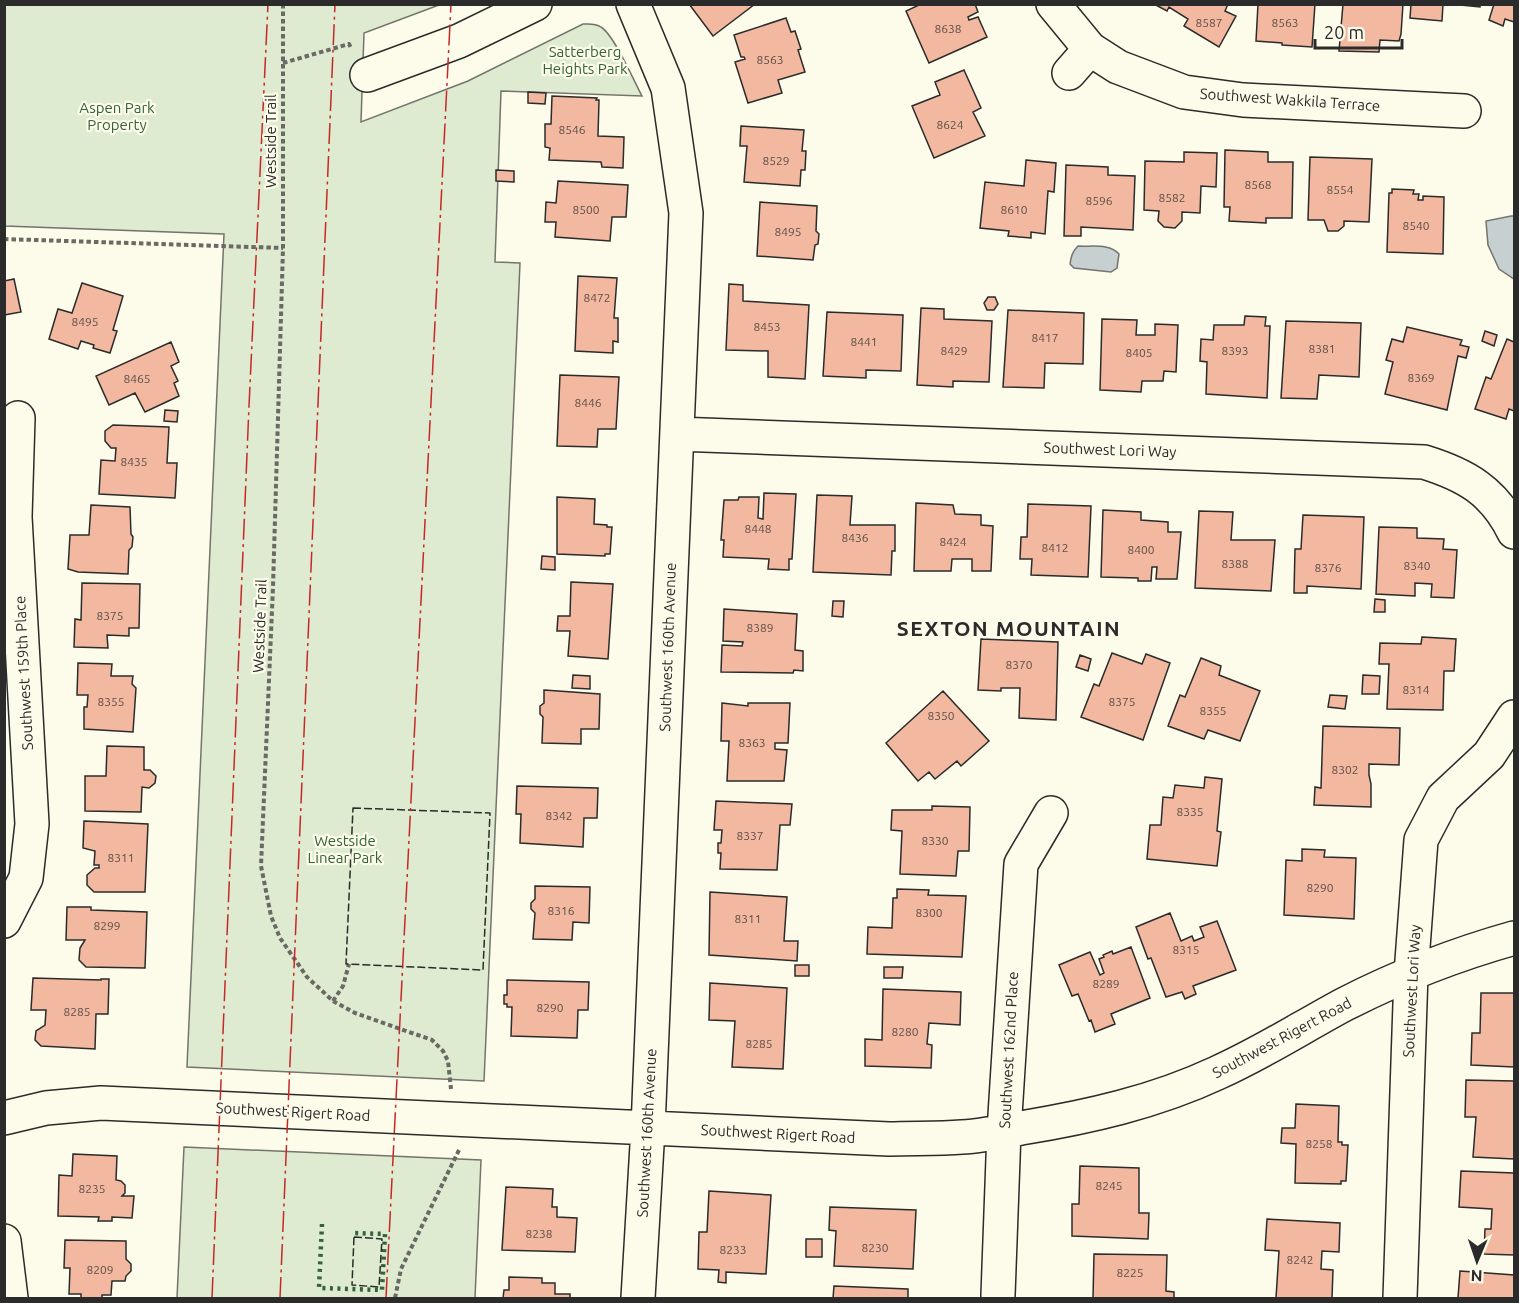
<svg xmlns="http://www.w3.org/2000/svg" width="1519" height="1303" font-family="Ubuntu,sans-serif">
<style>
.green{fill:#deebd1;stroke:#74746e;stroke-width:1.5}
.water{fill:#c7d0d0;stroke:#74746e;stroke-width:1.5}
.building{fill:#f2b8a0;stroke:#2b2b2b;stroke-width:1.5}
.lines{fill:none;stroke-linecap:round;stroke-linejoin:round}
.minor-casing{stroke:#2b2b2b;stroke-width:36}
.path{stroke:#6a6964;stroke-width:4;stroke-dasharray:4.5 3;stroke-linecap:butt}
.minor{stroke:#fdfbea;stroke-width:33}
.hedge{stroke:#34623c;stroke-width:4.5;stroke-dasharray:3 4.5;stroke-linecap:butt}
.fence{stroke:#2b2b2b;stroke-width:1.5;stroke-dasharray:8 3;stroke-linecap:butt}
.power{stroke:#c62828;stroke-width:1.5;stroke-dasharray:21 4.5 3 4.5;stroke-linecap:butt}
.labels{text-anchor:middle;stroke-width:4.5;stroke-linejoin:round;paint-order:stroke}
.number-label{font-size:12px;fill:#5d4e48}
.park-label{font-size:15px;fill:#34623c;stroke:#fdfbea}
.street-label{font-size:15px;fill:#2b2b2b;stroke:#fdfbea}
.district-label{font-size:21px;font-weight:bold;letter-spacing:1.5px;fill:#2b2b2b;stroke:#fdfbea}
</style>
<rect width="100%" height="100%" fill="#fdfbea"/>
<path class="green" d="M5,5H439L364,33L361,122L468,81L583,24C589,24 595,23 601,27C614,35 634,81 642,96L501,91L495,262L520,263L484,1081L187,1067L224,234L5,226Z
M184,1147L481,1160L475,1298H177Z"/>
<path class="water" d="M1511,216H1514V279L1499,269L1488,245L1486,221Z
M1078,246C1091,247 1110,243 1119,254L1117,268L1111,272L1074,268L1070,264C1071,257 1072,252 1078,246Z"/>
<path class="building" d="M689,4H755L713,36Z
M921,4H975L978,12L968,17L969,20L978,17L987,37L929,63L906,11Z
M1154,4H1228L1225,11L1236,16L1219,47L1184,26L1188,19L1169,7L1167,11Z
M1258,4H1315L1312,47L1282,45V43L1256,41Z
M1343,4H1403L1401,34L1399,41L1380,40L1379,52L1339,51Z
M1411,4H1443L1442,21L1410,18Z
M1450,4H1480V7Z
M1494,4H1514V22L1505,19L1503,26L1489,20Z
M786,18L791,32L795,31L801,49L798,50L805,72L778,80L782,93L748,103L735,62L745,59L744,57H741L734,35Z
M964,70L981,108L973,112L985,136L934,158L912,106L940,95L935,82Z
M528,92L546,93L545,104L528,103Z
M552,96L597,98L596,100H599L598,136L624,137L623,168L602,167L601,162L549,160L550,148L545,147V124H551Z
M741,126L804,130L802,151H806L805,170H801L800,186L744,182L747,146H740Z
M1225,150L1268,152V162H1293L1292,218H1266V223L1229,221L1230,207H1224Z
M1184,152L1217,153L1216,187L1201,186L1200,213L1182,212V221L1175,228L1164,227L1158,221L1159,211L1144,210L1145,161L1184,162Z
M1310,157L1372,159L1369,222L1344,221V226L1338,231H1328L1324,220H1308Z
M1026,160L1056,163L1054,192L1048,191L1045,234L1031,232V238L1008,236L1009,231L980,228L985,182L1024,186Z
M1066,165L1108,167V175L1135,176L1133,230L1081,227V236H1064Z
M496,170L514,171V182L496,181Z
M558,181L628,185L626,217H612L610,241L555,237L556,222H545L546,202L556,203Z
M1392,189L1414,190L1413,194H1419L1418,200H1423V196L1444,197L1443,254L1387,252L1389,193H1392Z
M760,202L817,206L816,231L819,234L818,244L815,245L813,260L757,256Z
M578,276L617,278L614,318H618V342L613,341V353L575,351Z
M14,279L21,312L4,315V281Z
M82,283L123,296L113,330L117,331L110,353L93,348L94,345L81,341L78,349L49,339L58,309L72,313Z
M729,284L743,285V301L809,305L805,379L768,377V351L726,350Z
M988,297H995L998,304L994,310H987L984,303Z
M921,308L944,309V319L992,321L989,382L953,381V387L917,385Z
M1008,310L1084,313L1083,364L1045,363L1044,388L1003,387Z
M827,312L903,315L901,371L866,370V378L823,376Z
M1245,316L1266,317L1265,326H1270L1267,398L1206,394L1207,362L1200,361L1201,339L1213,340L1214,325H1244Z
M1102,319L1137,320L1136,335H1155V324L1178,325L1176,372L1164,371L1163,381H1142L1141,392L1100,390Z
M1286,321L1361,323L1359,377L1319,375L1317,399L1281,398Z
M1407,327L1462,340L1460,345L1469,347L1466,358L1458,356L1447,410L1385,394L1393,362L1386,360L1392,339L1403,342Z
M1485,331L1497,335L1494,346L1482,341Z
M1507,339L1514,342V411L1509,409L1506,419L1475,409L1486,377L1491,379Z
M171,342L179,362L171,366L178,381L174,383L179,396L145,412L135,393L109,405L96,376Z
M560,375L619,377L616,429H598L597,447L557,446Z
M165,410L178,411L177,422L164,421Z
M113,425L169,427L167,463H177L175,498L99,494L101,460L115,461L116,448H111L105,441V431Z
M764,493L796,494L792,559H789V570L768,569L769,559L723,557L724,540H721L724,500H738L739,497H759L758,518L763,519Z
M817,495L852,496L850,525H895V551H892L891,575L813,572Z
M557,497L595,499L594,524L607,525V527H612L610,554H605V556L557,554Z
M916,503L953,505L955,514L981,515V525L993,526L991,571H972V559H952L951,571H914Z
M1028,504L1091,506L1088,577L1031,575L1032,559H1020L1021,537H1027Z
M91,505L130,507L131,534L133,537L132,547L129,550L128,574L78,572L68,569L70,535H89Z
M1103,510L1141,512V520L1168,522V532H1181L1177,579H1156L1157,567H1152L1151,581H1138V578L1101,577Z
M1199,511L1233,512L1231,540H1275L1271,591L1195,588Z
M1303,515L1364,517L1361,589L1307,586V593H1294L1295,549H1301Z
M1379,527L1417,528V538L1444,539L1443,549L1457,550L1454,598L1431,597L1432,584L1415,583V596L1376,594Z
M542,556L555,557V570L541,569Z
M571,582L613,584L608,659L568,656L570,631H557L558,616H570Z
M82,583L140,584L139,628H129V636L107,635L108,648L74,647L75,619L81,620Z
M1375,599L1385,600V612H1374Z
M833,601H844L843,617L832,616Z
M724,609L797,614L795,650L803,651V671L794,670L793,673L721,672L722,645L742,646L743,642L723,641Z
M1422,637L1456,639L1454,671H1444L1443,710L1387,709L1389,664H1379L1380,643L1421,644Z
M981,639L1058,642L1056,720L1019,718L1020,688H1001V691L978,690Z
M1112,653L1142,664L1146,654L1170,663L1143,740L1081,717L1094,684L1099,686Z
M1080,655L1091,659L1088,671L1076,667Z
M1201,658L1221,666L1219,675L1260,691L1240,741L1208,730L1204,739L1168,726L1180,695L1185,697Z
M78,663L112,664L111,676H133L132,684L136,688L133,732L84,729V707H87L88,695H77Z
M573,675L590,676V689L572,688Z
M1363,675L1380,676L1379,694H1362Z
M544,690L600,694L599,729H581V744L542,743L543,717L540,714V706L544,703Z
M943,691L989,741L961,766L957,761L935,779L929,772L918,781L886,743Z
M1330,695L1347,696L1345,709L1328,707Z
M722,703L748,706V703H790L788,743H775V749L787,750L784,781H727L729,741H721Z
M1323,726L1400,728L1399,765L1369,764V775L1371,784V807L1314,805L1315,787L1321,788Z
M107,746L144,747V770H150L156,776L155,783L149,788L142,787L141,812L85,811V776H106Z
M1205,777L1222,779L1217,831L1221,832L1217,866L1147,859L1150,825H1161L1163,797L1173,798L1175,785L1204,788Z
M517,786L598,788L597,818H584L583,847L520,843L521,814H516Z
M716,801L792,804L790,825H780L777,870L720,869L721,853H718V843H721L722,830H714Z
M932,806L970,807L969,851H958L956,876L900,874L902,831L891,830L892,810H932Z
M84,821L148,824L145,892H94L87,885V875L95,868H99V865H94L95,851L83,848Z
M1302,849L1325,850L1324,857L1356,858L1354,919L1284,915L1286,860L1302,861Z
M535,886L590,887L589,923L573,922L572,940L533,939L535,913L531,909V903L535,899Z
M897,889L929,890L928,895L966,896L962,957L867,954L868,927L892,928L893,898H897Z
M710,892L787,897L784,941H798L797,961L709,955Z
M67,907H91V910L147,912L145,968L86,967L79,960L80,948L85,940H66Z
M1170,913L1181,941L1192,936L1194,941L1204,937L1200,927L1217,921L1236,970L1193,986L1196,994L1185,999L1182,992L1166,997L1151,958L1148,959L1136,927Z
M1131,947L1150,998L1111,1014L1115,1024L1095,1032L1091,1020L1089,1021L1078,994L1072,996L1059,965L1090,952L1100,975L1104,973L1099,959L1104,957L1103,955L1112,951L1113,954Z
M795,965H809V976H795Z
M884,967H903L902,978H884Z
M33,978L101,980V979H109L108,1014H96L95,1049L41,1046L35,1040L36,1031L45,1025L46,1010H31Z
M507,980L589,982L588,1010H578L577,1038L511,1036L512,1007H507V1004H504V995H507Z
M710,983L787,988L783,1069L732,1067L735,1021L709,1020Z
M883,989L961,992L960,1025L929,1023L927,1044L932,1045L931,1068L865,1066V1039L882,1040Z
M1481,993H1514V1067L1471,1065L1472,1033H1480Z
M1466,1080L1514,1081V1159L1473,1157L1476,1117H1465Z
M1296,1104L1339,1106L1338,1142H1342V1145H1348L1346,1181H1341V1184L1295,1183L1296,1144L1281,1143L1282,1128H1295Z
M73,1154L117,1156L116,1180L121,1181L125,1185V1193L122,1196H134L132,1218L112,1217V1221H98L99,1217L58,1216L59,1175L72,1176Z
M1080,1166L1139,1168V1213H1149L1148,1239L1072,1236V1204H1079Z
M1461,1171L1514,1173V1255L1484,1254L1485,1229H1491L1492,1209L1459,1207Z
M506,1187L553,1189L552,1207H557V1217L577,1218L575,1252L502,1250Z
M709,1191L771,1195L766,1274L726,1272V1283L718,1282L719,1270L698,1269L699,1232H707Z
M830,1207L916,1210L913,1269L834,1266L836,1231L829,1230Z
M1267,1219L1340,1223L1339,1252L1322,1251L1321,1269L1333,1270L1332,1298H1276L1279,1251L1265,1250Z
M806,1239H822V1257H806Z
M65,1240L126,1241V1259L131,1264V1271L126,1276L125,1281H112L111,1295H102V1298H81V1294H69L70,1268H64Z
M1094,1254L1167,1255L1166,1291L1174,1292V1298H1093Z
M1460,1271L1514,1275V1298H1458Z
M509,1277L542,1278V1283H555V1294H570V1298H503L504,1290H509Z
M834,1286L908,1289V1298H833Z"/>
<g class="lines">
<defs>
<path id="minor" d="M633,4L668,88L686,213L648,1128L638,1298
M1053,4L1090,49L1118,67L1184,92L1243,100L1464,111
M1069,73L1090,49
M367,75L459,41L535,4
M677,434L1424,462C1466,475 1494,491 1514,532
M4,921L26,878L32,824L15,517L18,418
M4,1118L46,1108L101,1103L889,1139C913,1138 938,1139 962,1137C982,1136 1001,1132 1021,1128C1088,1117 1155,1102 1217,1073C1262,1053 1302,1027 1345,1004C1398,977 1457,954 1514,938
M4,1241L11,1298
M998,1295L1004,1131L1021,864L1051,813
M1400,1298L1411,974L1421,840L1443,798L1489,755L1514,717"/>
</defs>
<use href="#minor" class="minor-casing"/>
<path class="path" d="M283,4V248L273,587L261,866L271,916L280,938L307,977L333,1001L355,1013L432,1040L443,1051L448,1061L451,1089
M283,63L349,44L351,48
M4,239L283,248
M333,1001L343,986L349,964
M395,1298L401,1269L459,1150"/>
<use href="#minor" class="minor"/>
<path class="hedge" d="M322,1224L319,1288L382,1290L385,1234L353,1233"/>
<path class="fence" d="M353,808L490,813L483,970L346,964Z
M354,1237L382,1239L379,1287L352,1285Z"/>
<path class="power" d="M212,1298L249,406L268,4
M280,1298L335,4
M386,1298L451,4"/>
</g>
<g class="labels">
<g class="number-label">
<text x="1209" y="27">8587</text>
<text x="1285" y="27">8563</text>
<text x="948" y="33">8638</text>
<text x="770" y="64">8563</text>
<text x="950" y="129">8624</text>
<text x="572" y="134">8546</text>
<text x="776" y="165">8529</text>
<text x="1258" y="189">8568</text>
<text x="1340" y="194">8554</text>
<text x="1172" y="202">8582</text>
<text x="1099" y="205">8596</text>
<text x="586" y="214">8500</text>
<text x="1014" y="214">8610</text>
<text x="1416" y="230">8540</text>
<text x="788" y="236">8495</text>
<text x="597" y="302">8472</text>
<text x="85" y="326">8495</text>
<text x="767" y="331">8453</text>
<text x="1045" y="342">8417</text>
<text x="864" y="346">8441</text>
<text x="1322" y="353">8381</text>
<text x="954" y="355">8429</text>
<text x="1235" y="355">8393</text>
<text x="1139" y="357">8405</text>
<text x="1421" y="382">8369</text>
<text x="137" y="383">8465</text>
<text x="588" y="407">8446</text>
<text x="134" y="466">8435</text>
<text x="758" y="533">8448</text>
<text x="855" y="542">8436</text>
<text x="953" y="546">8424</text>
<text x="1055" y="552">8412</text>
<text x="1141" y="554">8400</text>
<text x="1235" y="568">8388</text>
<text x="1417" y="570">8340</text>
<text x="1328" y="572">8376</text>
<text x="110" y="620">8375</text>
<text x="760" y="632">8389</text>
<text x="1019" y="669">8370</text>
<text x="1416" y="694">8314</text>
<text x="111" y="706">8355</text>
<text x="1122" y="706">8375</text>
<text x="1213" y="715">8355</text>
<text x="941" y="720">8350</text>
<text x="752" y="747">8363</text>
<text x="1345" y="774">8302</text>
<text x="1190" y="816">8335</text>
<text x="559" y="820">8342</text>
<text x="750" y="840">8337</text>
<text x="935" y="845">8330</text>
<text x="121" y="862">8311</text>
<text x="1320" y="892">8290</text>
<text x="561" y="915">8316</text>
<text x="929" y="917">8300</text>
<text x="748" y="923">8311</text>
<text x="107" y="930">8299</text>
<text x="1186" y="954">8315</text>
<text x="1106" y="988">8289</text>
<text x="550" y="1012">8290</text>
<text x="77" y="1016">8285</text>
<text x="905" y="1036">8280</text>
<text x="759" y="1048">8285</text>
<text x="1319" y="1148">8258</text>
<text x="1109" y="1190">8245</text>
<text x="92" y="1193">8235</text>
<text x="539" y="1238">8238</text>
<text x="875" y="1252">8230</text>
<text x="733" y="1254">8233</text>
<text x="1300" y="1264">8242</text>
<text x="100" y="1274">8209</text>
<text x="1130" y="1277">8225</text>
</g>
<g class="park-label">
<text x="585" y="57">Satterberg<tspan x="585" dy="17">Heights Park</tspan></text>
<text x="117" y="113">Aspen Park<tspan x="117" dy="17">Property</tspan></text>
<text x="345" y="846">Westside<tspan x="345" dy="17">Linear Park</tspan></text>
</g>
<g class="street-label">
<text transform="translate(1290 100) rotate(4)" y="5">Southwest Wakkila Terrace</text>
<text transform="translate(271 141) rotate(-90)" y="5">Westside Trail</text>
<text transform="translate(1110 450) rotate(2)" y="5">Southwest Lori Way</text>
<text transform="translate(260 626) rotate(-88)" y="5">Westside Trail</text>
<text transform="translate(668 647) rotate(-88)" y="5">Southwest 160th Avenue</text>
<text transform="translate(24 673) rotate(-93)" y="5">Southwest 159th Place</text>
<text transform="translate(1412 991) rotate(-87)" y="5">Southwest Lori Way</text>
<text transform="translate(1282 1038) rotate(-28)" y="5">Southwest Rigert Road</text>
<text transform="translate(1009 1050) rotate(-87)" y="5">Southwest 162nd Place</text>
<text transform="translate(293 1112) rotate(3)" y="5">Southwest Rigert Road</text>
<text transform="translate(647 1133) rotate(-87)" y="5">Southwest 160th Avenue</text>
<text transform="translate(778 1134) rotate(3)" y="5">Southwest Rigert Road</text>
</g>
<g class="district-label">
<text x="1009" y="636">SEXTON MOUNTAIN</text>
</g>
</g>
<rect width="1519" height="1303" fill="none" stroke="#2b2b2b" stroke-width="12"/>
<g transform="translate(1477 1261) rotate(182)" stroke="#fdfbea" stroke-width="4.5" paint-order="stroke">
<path d="M0-4.5L10 22L0 15L-10 22Z" fill="#2b2b2b"/>
<text y="-9" font-size="16" font-weight="bold" text-anchor="middle" fill="#2b2b2b">N</text>
</g>
<path d="M1315 39v9h87v-9" fill="none" stroke="#2b2b2b" stroke-width="3"/>
<text x="1324" y="39" font-size="18" fill="#2b2b2b" stroke="#fdfbea" stroke-width="4.5" paint-order="stroke">20 m</text>
</svg>
